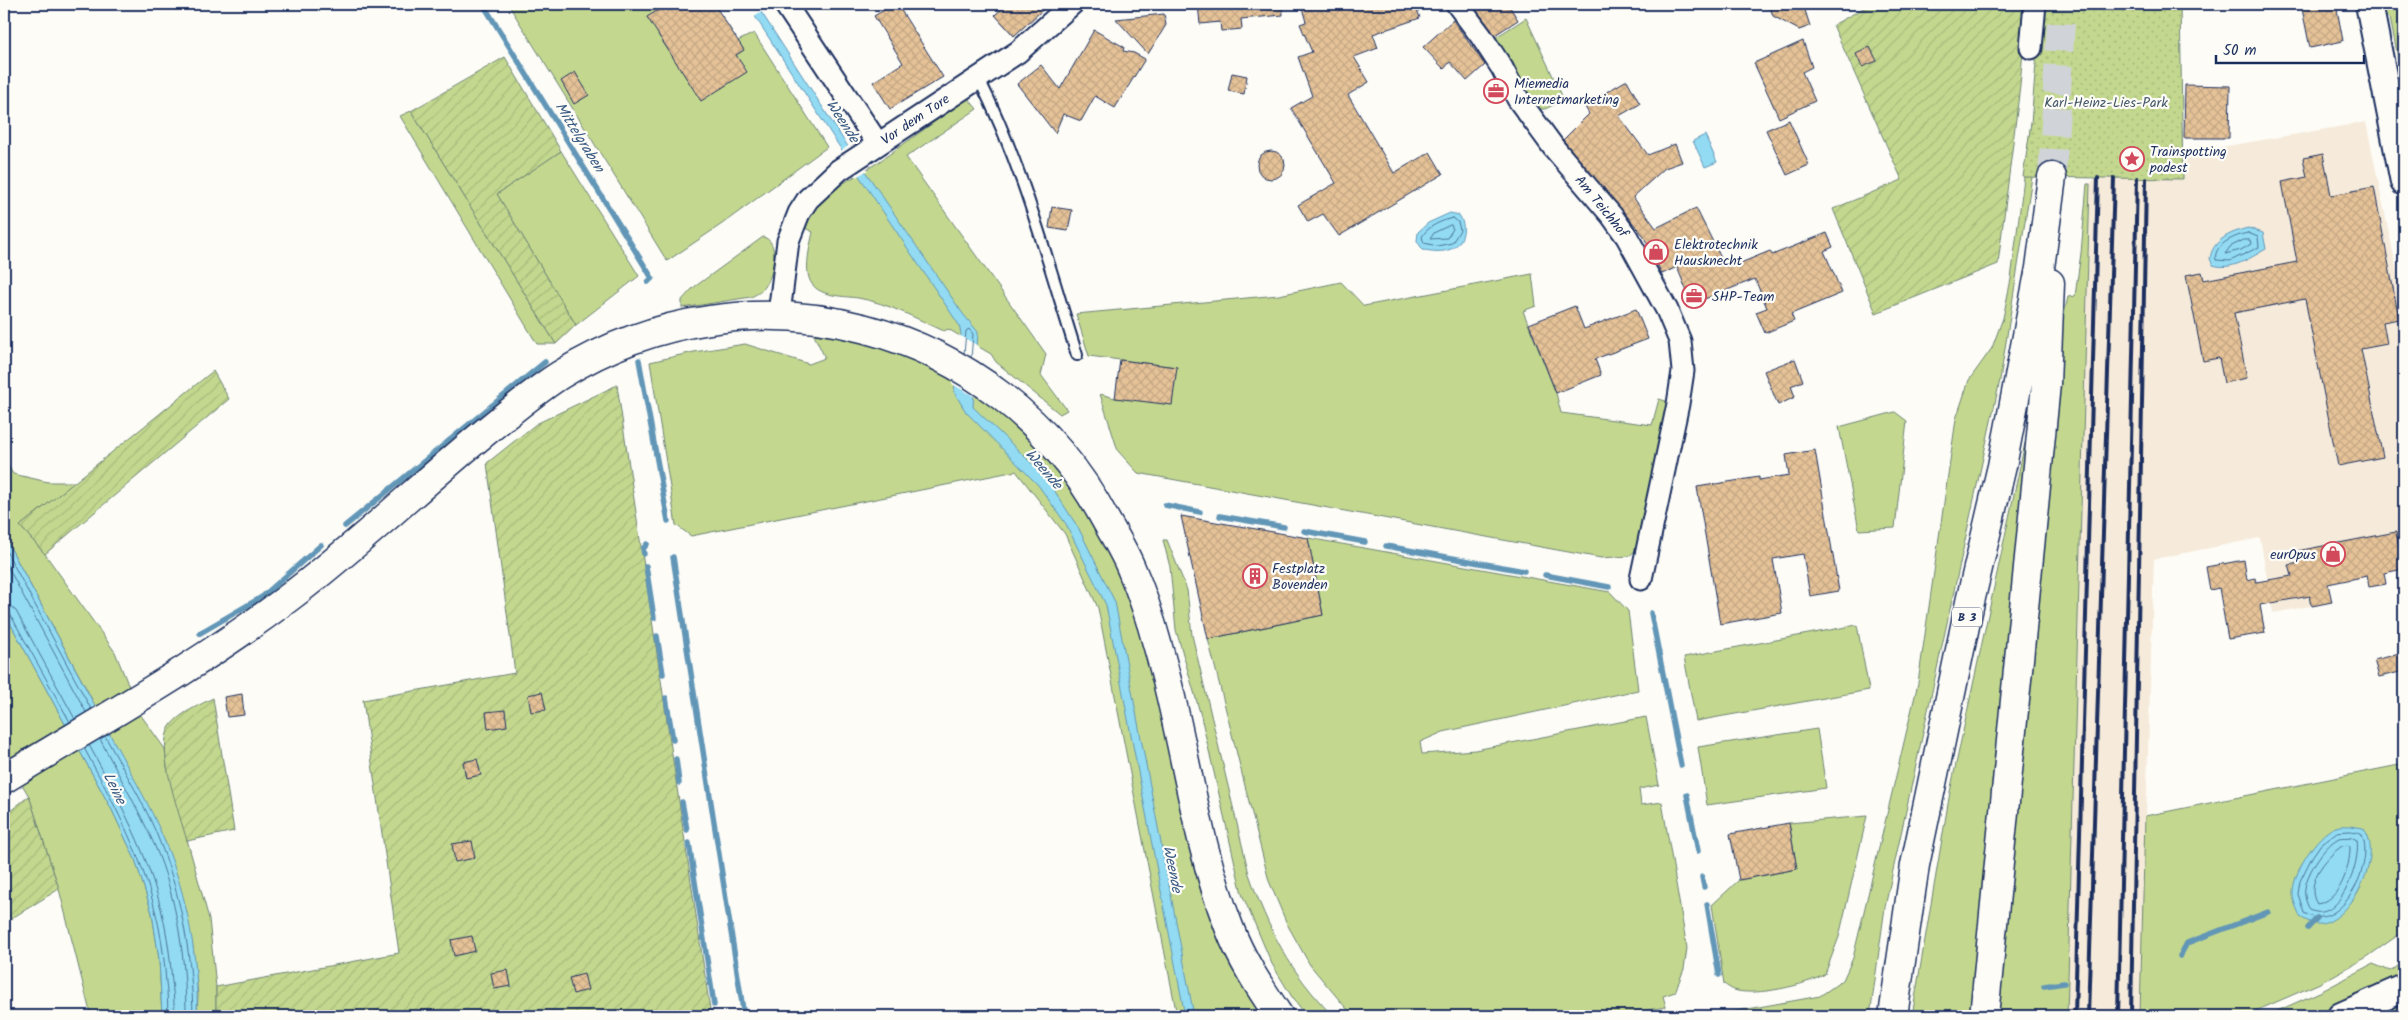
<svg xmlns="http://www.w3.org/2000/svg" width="2408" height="1020" font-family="Kalam,sans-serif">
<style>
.built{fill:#f6ebda}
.grass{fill:#c3d88e;stroke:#6f8476}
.park{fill:url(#park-dots);stroke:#6f8476}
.garden{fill:url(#garden-furrows);stroke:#6f8476}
.water{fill:#92dbf3;stroke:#6296b7}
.pier{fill:#fdfcf7}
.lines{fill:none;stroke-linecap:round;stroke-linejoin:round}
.shore{stroke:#4b749a;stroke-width:1}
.stream{stroke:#6296b7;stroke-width:5.5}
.building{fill:url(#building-cross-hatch);stroke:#1b2f5e}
.trunk-tunnel{stroke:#d0d3d8;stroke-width:28;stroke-dasharray:28 14;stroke-linecap:butt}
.service-casing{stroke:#1b2f5e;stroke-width:14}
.minor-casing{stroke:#1b2f5e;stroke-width:25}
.tertiary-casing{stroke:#1b2f5e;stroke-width:30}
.secondary-casing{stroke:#1b2f5e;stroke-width:31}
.trunk-casing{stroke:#1b2f5e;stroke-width:31}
.service{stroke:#fdfcf7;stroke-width:10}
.minor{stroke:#fdfcf7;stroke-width:21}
.tertiary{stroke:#fdfcf7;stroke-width:26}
.secondary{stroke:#fdfcf7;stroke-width:28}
.trunk{stroke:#fdfcf7;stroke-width:28}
.rail{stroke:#1b2f5e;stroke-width:4}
.labels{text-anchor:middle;stroke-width:4.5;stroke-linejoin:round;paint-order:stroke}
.shield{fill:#fdfcf7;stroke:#5f6c8c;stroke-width:1}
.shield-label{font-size:12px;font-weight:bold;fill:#1b2f5e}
.poi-label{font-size:14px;fill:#1b2f5e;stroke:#fdfcf7;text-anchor:start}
.park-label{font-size:14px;fill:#45596a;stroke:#fdfcf7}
.street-label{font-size:14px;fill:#1b2f5e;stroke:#fdfcf7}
.water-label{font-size:15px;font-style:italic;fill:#395a83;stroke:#fdfcf7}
</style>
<defs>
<pattern id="park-dots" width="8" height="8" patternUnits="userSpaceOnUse" patternTransform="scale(1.25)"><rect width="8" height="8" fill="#c3d88e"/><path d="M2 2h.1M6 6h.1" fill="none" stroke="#a7ba7d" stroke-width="1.8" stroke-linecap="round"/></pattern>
<pattern id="garden-furrows" width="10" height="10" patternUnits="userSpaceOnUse" patternTransform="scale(1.25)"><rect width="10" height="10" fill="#c3d88e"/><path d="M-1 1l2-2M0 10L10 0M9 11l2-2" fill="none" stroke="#a7ba7d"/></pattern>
<pattern id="building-cross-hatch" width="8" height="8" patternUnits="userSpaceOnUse" patternTransform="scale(1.25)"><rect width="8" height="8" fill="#e5c297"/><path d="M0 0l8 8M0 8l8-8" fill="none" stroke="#c4a785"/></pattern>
</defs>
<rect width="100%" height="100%" fill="#fdfcf7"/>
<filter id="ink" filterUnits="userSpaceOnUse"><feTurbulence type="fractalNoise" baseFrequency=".02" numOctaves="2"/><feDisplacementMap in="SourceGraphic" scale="10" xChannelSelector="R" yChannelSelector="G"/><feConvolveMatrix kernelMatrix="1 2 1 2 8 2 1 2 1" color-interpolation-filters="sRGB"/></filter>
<g filter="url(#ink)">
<path class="built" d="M2366,122L2404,305V570L2384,573L2386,584L2369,587L2367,577L2328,583L2332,602L2273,613L2260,538L2154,559L2140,1016H2067L2090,184L2095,178L2182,179L2181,154Z"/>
<path class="grass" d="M508,4H706L658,35L691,84L744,50L738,41L754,33L827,147L722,224L667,261Z
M2377,4H2404V113L2400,91L2401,73L2390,18L2378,12Z
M1526,18L1564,100L1545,109H1535L1493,39Z
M968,98L977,109L906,157L1046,354L1041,375L1067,410L1060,414L996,362L991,354L948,329L944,331C917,319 888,303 858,298C845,296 821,297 812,284C803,272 810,246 813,232L805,228L814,210L837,187L877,163Z
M411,111L556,344H537L400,116Z
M2031,123L2032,177L2000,380L1885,907L1870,1016H1709L1820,996L1843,980L1853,958L1918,683L1956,419L1969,380L1992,348L2003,318L2011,279Z
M561,151L639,276L576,325L497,194Z
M2087,184H2090L2067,1016H1993L2057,368L2063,318L2068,297L2075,296L2081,253Z
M763,237C780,241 774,273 766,285C763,291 757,294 751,297L682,308V300L693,288Z
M1532,274L1536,306L1523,311L1556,393L1561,413L1652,425L1659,399L1669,402L1641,546L1629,556L1601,558L1138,473L1118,451L1100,394L1115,398L1176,367L1089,356L1076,314L1279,295L1341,282L1364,306Z
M813,333C833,337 853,339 873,344C901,351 928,364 953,379C1047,434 1092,504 1130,604L1264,1016H1177L1098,608L1065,534L1016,471L691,536L676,525L650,362L694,352L745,344L809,364L825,358Z
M1895,412L1907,421L1895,528L1859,530L1839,427Z
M2025,443L2028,446L1973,1016H1912L1950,792Z
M4,459L13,474L48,482H75L20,526L45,554L115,652L140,714L165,749L167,767L209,919L216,987V1016H197L198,995L193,948L182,897L165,842L86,688L4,536Z
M1308,538L1610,592L1628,611L1638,690L1443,732L1420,742L1422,754L1475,750L1646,717L1659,785L1639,789L1641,805L1662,802L1687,948L1684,969L1675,992L1663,996L1666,1007L1608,1016H1356L1346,1008L1310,965L1287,924L1269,881L1208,639L1323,615Z
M1163,540H1167L1187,590L1192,635L1249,874C1268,929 1291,974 1333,1016H1307L1292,997L1272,964L1242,894L1201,716L1176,630L1170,567Z
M4,612L112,810L135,859L152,913L159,959L162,1016H91L59,889L29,796L6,758L4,759Z
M1857,625L1869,690L1696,721L1684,657Z
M1817,729L1826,788L1707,805L1698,747Z
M2404,764V931L2367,957L2320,983L2244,1016H2140L2145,816Z
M1867,816L1839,937L1825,974C1808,985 1754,997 1734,990C1731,989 1727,986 1724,984L1712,905L1739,880L1797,869L1789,823Z
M2404,944V973L2345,1003L2311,1016H2266L2322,991L2373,964L2390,971L2400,964L2401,948Z
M2404,1004V1016H2375Z"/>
<path class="park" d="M2041,4H2180L2183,179L2023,177L2031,123Z"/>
<path class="garden" d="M1871,4H2027L2020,86L1998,264L1876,313L1833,209L1902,180L1833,25Z
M505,57L561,151L497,194L576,325L556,344L411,111Z
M213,371L229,399L45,554L20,526Z
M617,385L711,1016H216V987L399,953L363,700L515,673L487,463L536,424Z
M213,698L234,831L187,841C180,815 154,746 171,725C180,713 200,705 213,698Z
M29,796L59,889L4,923V816Z"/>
<path class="water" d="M747,4H756L843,139L963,314L978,332L973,407L1045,476L1079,529L1115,602L1194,1016H1185L1106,605L1066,524L1038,485L966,412L954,392L961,334L959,325L837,143Z
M1705,135L1717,162L1705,167L1693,141Z
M1450,213L1459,215C1467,226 1464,243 1451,249C1442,253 1432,251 1423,250L1417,241L1418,232L1428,223Z
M2248,228L2263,233L2266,249C2250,258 2232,271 2213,265L2210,259C2212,240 2231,232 2248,228Z
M4,536C38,600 73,663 106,727C126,765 149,802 165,842C187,895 199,959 197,1016H162L159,959L152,913L135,859L112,810L4,612Z
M2351,826L2363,828C2385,853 2353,918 2322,924C2314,925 2307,921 2300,917C2298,910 2293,902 2293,895C2291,875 2317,833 2336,827C2340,825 2347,826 2351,826Z"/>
<path class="pier" d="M745,4H759L763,11L753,18Z
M850,145L868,170L856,177L839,152Z
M959,335L980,347L975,397L952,384Z"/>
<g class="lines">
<path class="shore" d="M1453,218L1458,222L1460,230L1452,243L1437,246L1424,243L1422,237C1426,227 1443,220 1453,218Z
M1451,225L1453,229L1447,238L1430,239L1434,233Z
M2248,233L2258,237L2259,247L2230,261L2216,260C2212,245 2236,235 2248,233Z
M2244,240H2250L2251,244L2241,250L2225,254L2230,247Z
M964,355L966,331L969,329L973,334L971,359
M4,547L91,709
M4,560L86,712
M4,605L10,606L16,611L75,719
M4,611L10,614L70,722
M105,736C124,771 147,807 161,845C182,899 192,958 193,1016
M100,739C118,774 138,808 154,844C177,897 186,960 186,1016
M89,745C130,820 164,883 171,970C172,986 175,1001 174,1016
M84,748C124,822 158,885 165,970C166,986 169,1001 167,1016
M2351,831L2361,833C2377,861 2341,936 2304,913L2298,894L2300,881L2312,857L2321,844L2337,832Z
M2351,837L2357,840C2361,862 2340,925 2310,910C2308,906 2305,900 2305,895C2302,879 2324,845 2339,838C2342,837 2347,838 2351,837Z
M2342,846L2348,845L2350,847C2350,868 2340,901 2317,904C2304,884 2325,858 2342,846Z"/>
<path class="stream" d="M483,4L652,278L648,282
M639,360L668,521
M1165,505L1200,512
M1220,516L1284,527
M345,526L545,362
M1304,531L1365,542
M1386,546L1524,571
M644,554L643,549L647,544
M673,557L744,1016
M646,566L654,618
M1545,575L1609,587
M1651,613L1681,765
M200,633L262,597L321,545
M657,636L663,674
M666,698L673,740
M676,759L679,783
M1687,795L1698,851
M682,802L687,830
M689,843L714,1005
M1702,877L1704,887
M1707,904L1719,975
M2308,928L2317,918
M2180,956L2187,943L2268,912
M2044,986L2064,983"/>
</g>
<path class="building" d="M668,4H714L744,50L736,55L747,72L701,101L647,17Z
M894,4H897L943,77L890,109L873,82L903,63L874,16Z
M1007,4H1049L1014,36L995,15Z
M1198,4H1282L1283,15L1241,19L1242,29L1221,31L1220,22L1200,24Z
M1301,4H1415L1420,18L1373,34L1378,48L1354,57L1369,82L1348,95L1394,173L1430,152L1443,174L1339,236L1323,214L1308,222L1298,205L1336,183L1291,108L1312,96L1298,57L1312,52L1300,24L1306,22Z
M1472,4H1508L1518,20L1495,35Z
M1769,4H1803L1810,26L1799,30L1773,16Z
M2301,4H2336L2343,41L2310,48Z
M1164,14L1166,25L1148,54L1116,19Z
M1453,20L1485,65L1467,81L1450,62L1444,69L1423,47Z
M1094,30L1124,47L1123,51L1134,53L1145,59L1115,108L1095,96L1081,121L1063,114L1055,133L1017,84L1041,65L1060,89Z
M1803,41L1812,67L1802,72L1815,101L1779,118L1754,63Z
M1870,47L1877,61L1862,67L1856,54Z
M575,72L589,95L574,104L561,81Z
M1232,73L1247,76L1244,94L1228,91Z
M1627,80L1640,104L1619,116L1648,155L1675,144L1682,162L1665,168L1633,197L1656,228L1696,208L1725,266L1738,264L1770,251L1772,255L1827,233L1833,247L1824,251L1842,293L1791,314L1794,321L1765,333L1756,312L1767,308L1755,279L1692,304L1677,267L1662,274L1643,235L1563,140L1589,114L1584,105Z
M2185,85L2230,86L2229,138H2184Z
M1789,120L1809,165L1787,175L1766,130Z
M1257 165a14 14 0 1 1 28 0a14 14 0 1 1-28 0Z
M2323,154L2331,195L2374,187L2399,319L2383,322L2387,344L2361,349L2383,457L2338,466L2305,299L2234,313L2247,378L2224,383L2219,358L2203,361L2186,275L2202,272L2204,280L2297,262L2282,182L2307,177L2303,158Z
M1052,207L1072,210L1068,231L1049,228Z
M1575,306L1584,329L1636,309L1648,339L1595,359L1601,375L1556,393L1529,324Z
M1795,359L1803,381L1791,386L1795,397L1778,405L1764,371Z
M1120,360L1177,367L1172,405L1115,398Z
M1815,450L1839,591L1810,596L1803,554L1773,559L1782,613L1720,624L1697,487L1759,477V480L1789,475L1786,455Z
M1181,516L1308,538L1323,615L1208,639Z
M2396,532L2403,569L2384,573L2386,584L2369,587L2367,576L2328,584L2332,602L2312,606L2310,596L2260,605L2265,633L2228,639L2219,588L2210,590L2206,567L2244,560L2247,580L2255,578L2256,582L2292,576L2289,565L2299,563L2297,551Z
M2404,653V671L2379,677L2374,660Z
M542,692L546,710L531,712L528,695Z
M242,694L244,715L227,717L224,697Z
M505,710L507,726L488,729L486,712Z
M477,759L481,775L466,778L463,762Z
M1789,823L1797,869L1739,880L1730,834Z
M472,841L475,858L455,862L452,844Z
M472,936L475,951L454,956L451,940Z
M508,970L511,986L494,989L491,973Z
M584,974L588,990L573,994L569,978Z"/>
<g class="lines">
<path class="trunk-tunnel" d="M2052,177L2062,4"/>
<defs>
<path id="service" d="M978,77C1023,166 1047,260 1077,355"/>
<path id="minor" d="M785,4L878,144
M1457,4L1481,36L1502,68L1518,99L1554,148L1612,216L1627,237L1667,310L1680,341L1683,371L1678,404L1641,579
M2031,48L2035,4
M779,314L788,241L799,213L808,199L839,170L1018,52L1072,4"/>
<path id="tertiary" d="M2369,4L2404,182
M2341,1016L2404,988"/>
<path id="secondary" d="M4,779C99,721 197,667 287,599C351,551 410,495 472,443C500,420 529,395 560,375C750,257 999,321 1105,519C1114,535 1124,551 1131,568C1142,593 1151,621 1158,647C1185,739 1194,838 1229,927C1241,959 1260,988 1279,1016"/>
<path id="trunk" d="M1893,1016L1915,865L1970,602L2002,466L2040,268L2052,177
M1984,1016L2046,384L2050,283"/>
</defs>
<use href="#service" class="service-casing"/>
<use href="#minor" class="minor-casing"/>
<use href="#tertiary" class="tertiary-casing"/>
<use href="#secondary" class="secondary-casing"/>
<use href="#trunk" class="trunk-casing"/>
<use href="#service" class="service"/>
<use href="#minor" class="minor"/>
<use href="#tertiary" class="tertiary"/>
<use href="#secondary" class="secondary"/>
<use href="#trunk" class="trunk"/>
<path class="rail" d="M2075,1016L2098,178
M2088,1016L2114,178
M2118,1016L2137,178
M2131,1016L2146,179"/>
</g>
</g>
<defs>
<symbol id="office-ring" viewBox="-11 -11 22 22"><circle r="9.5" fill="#fdfcf7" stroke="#d1495b" stroke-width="1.5"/><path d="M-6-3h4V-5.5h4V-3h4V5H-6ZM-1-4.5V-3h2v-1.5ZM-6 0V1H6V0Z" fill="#d1495b"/></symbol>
<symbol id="sight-ring" viewBox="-11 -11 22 22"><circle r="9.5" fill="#fdfcf7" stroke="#d1495b" stroke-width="1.5"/><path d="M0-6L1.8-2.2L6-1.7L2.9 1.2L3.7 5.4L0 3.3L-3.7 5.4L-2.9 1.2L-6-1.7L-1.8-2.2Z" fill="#d1495b"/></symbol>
<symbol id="shop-ring" viewBox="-11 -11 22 22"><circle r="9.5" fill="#fdfcf7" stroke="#d1495b" stroke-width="1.5"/><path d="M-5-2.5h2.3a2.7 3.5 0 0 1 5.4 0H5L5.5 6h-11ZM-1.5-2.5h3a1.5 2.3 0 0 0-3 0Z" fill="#d1495b"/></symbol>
<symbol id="building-ring" viewBox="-11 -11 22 22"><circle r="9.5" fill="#fdfcf7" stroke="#d1495b" stroke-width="1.5"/><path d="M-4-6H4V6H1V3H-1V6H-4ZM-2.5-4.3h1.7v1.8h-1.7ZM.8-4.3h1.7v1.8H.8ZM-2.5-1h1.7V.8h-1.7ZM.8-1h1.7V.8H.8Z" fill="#d1495b"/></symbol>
</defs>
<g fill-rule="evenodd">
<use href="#office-ring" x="1482" y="77" width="28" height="28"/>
<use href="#sight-ring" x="2118" y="145" width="28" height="28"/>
<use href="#shop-ring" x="1642" y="238" width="28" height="28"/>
<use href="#office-ring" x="1680" y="282" width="28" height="28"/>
<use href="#shop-ring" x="2319" y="540" width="28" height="28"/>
<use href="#building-ring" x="1241" y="562" width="28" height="28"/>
</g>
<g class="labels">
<rect class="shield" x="1952" y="607.5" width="30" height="19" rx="4"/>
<g class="shield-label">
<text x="1967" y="621">B 3</text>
</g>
<g class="poi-label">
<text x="1514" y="88">Miemedia<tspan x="1514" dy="16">Internetmarketing</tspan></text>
<text x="2150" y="156">Trainspotting<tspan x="2150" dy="16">podest</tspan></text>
<text x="1674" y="249">Elektrotechnik<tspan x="1674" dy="16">Hausknecht</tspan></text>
<text x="1712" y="301">SHP-Team</text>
<text x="2316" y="559" text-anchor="end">eurOpus</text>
<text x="1272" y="573">Festplatz<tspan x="1272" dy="16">Bovenden</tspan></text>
</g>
<g class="park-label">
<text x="2106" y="107">Karl-Heinz-Lies-Park</text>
</g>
<g class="street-label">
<text transform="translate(915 119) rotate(-34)" y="5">Vor dem Tore</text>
<text transform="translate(1602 206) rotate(51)" y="5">Am Teichhof</text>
</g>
<g class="water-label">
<text transform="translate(843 121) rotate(57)" y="5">Weende</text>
<text transform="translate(580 137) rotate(58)" y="5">Mittelgraben</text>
<text transform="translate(1044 469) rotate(49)" y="5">Weende</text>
<text transform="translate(115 788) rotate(64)" y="5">Leine</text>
<text transform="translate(1173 869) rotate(79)" y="5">Weende</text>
</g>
</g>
<rect width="2408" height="1020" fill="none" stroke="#fdfcf7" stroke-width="20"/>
<rect x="10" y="10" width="2388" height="1000" fill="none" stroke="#1b2f5e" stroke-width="2" filter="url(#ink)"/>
<path d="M2216 55v8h148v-8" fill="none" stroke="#1b2f5e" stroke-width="2.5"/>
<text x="2223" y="55" font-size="15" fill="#1b2f5e" stroke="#fdfcf7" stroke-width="4" paint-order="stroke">50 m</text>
</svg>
